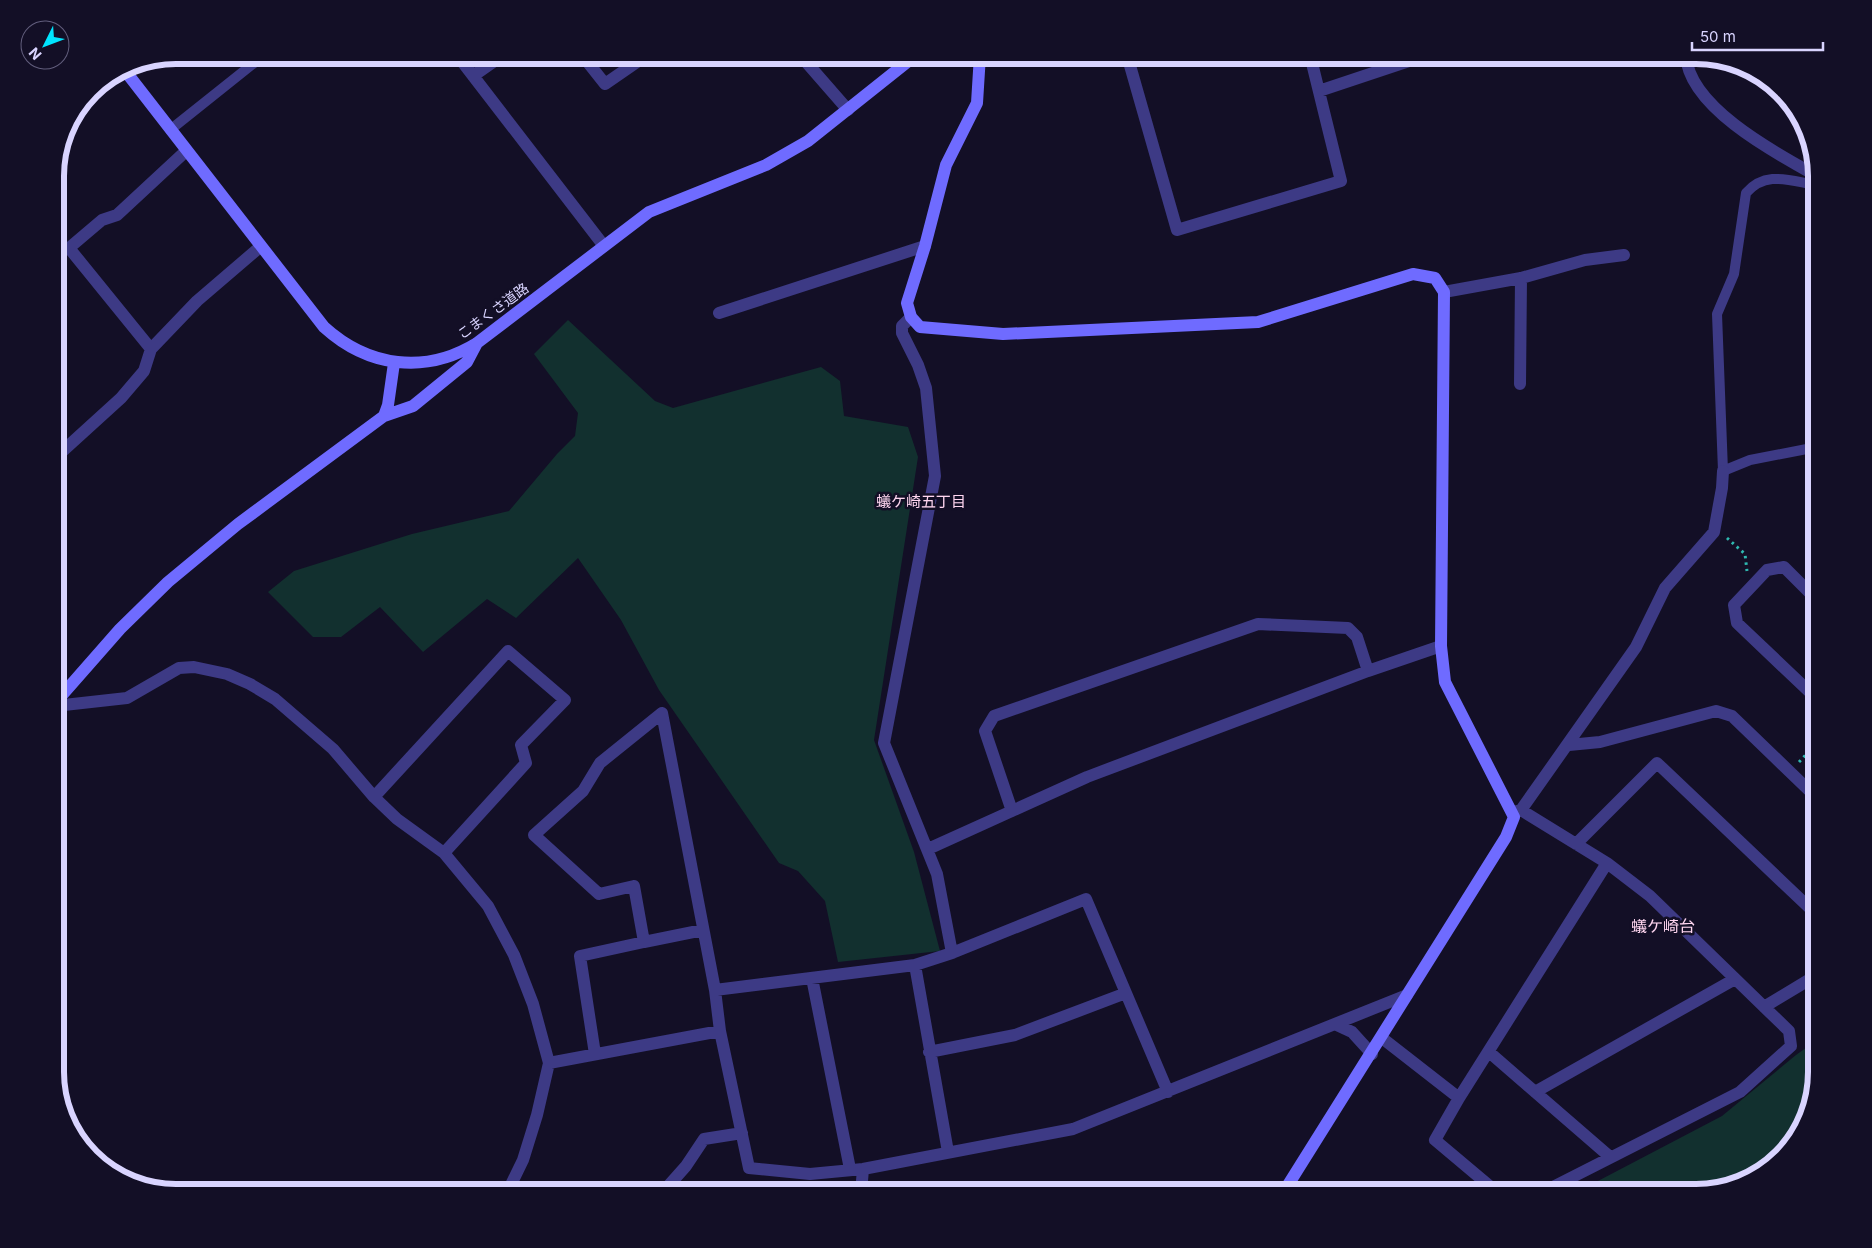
<svg xmlns="http://www.w3.org/2000/svg" width="1872" height="1248" font-family="Inter,'Noto Sans JP',sans-serif">
<style>
.green{fill:#12302f}
.lines{fill:none;stroke-linecap:round;stroke-linejoin:round}
.path{stroke:#2fb8b0;stroke-width:3;stroke-dasharray:2.5 4;stroke-linecap:butt}
.lane{stroke:#3d3a85;stroke-width:10}
.street{stroke:#3d3a85;stroke-width:12}
.secondary{stroke:#6f6bff;stroke-width:12}
.labels{text-anchor:middle;stroke-width:5;stroke-linejoin:round;paint-order:stroke}
.street-label{font-size:14px;fill:#d9d4ff;stroke:#130f26}
.neighbourhood-label{font-size:15px;fill:#ffd6f0;stroke:#130f26}
.quarter-label{font-size:16px;fill:#ffd6f0;stroke:#130f26}
.rim{fill:none;stroke:#d9d4ff;stroke-width:6}
</style>
<rect width="100%" height="100%" fill="#130f26"/>
<path class="green" d="M568,320L655,401L673,408L821,367L840,381L844,416L908,427L918,457L874,740L914,852L940,951L838,962L825,901L798,871L779,863L659,690L621,620L578,558L516,618L487,599L423,652L380,607L341,637H313L268,592L294,571L412,534L509,511L557,454L575,436L578,413L534,354Z
M1817,1040V1072L1796,1140L1750,1180L1696,1193H1575L1722,1116L1796,1055Z"/>
<g class="lines">
<path class="path" d="M1727,538L1745,554L1747,571
M1799,762L1817,743"/>
<path class="lane" d="M170,130L264,55
M1817,185C1790,181 1766,170 1746,193L1734,274L1717,314L1723,471L1750,460L1817,447"/>
<path class="street" d="M457,55L604,246
M582,55L605,84L647,55
M800,55L848,110
M1127,55L1177,230L1341,181L1310,55
M1686,55C1688,107 1777,154 1817,176
M473,76L503,55
M1319,91L1427,55
M1444,292L1521,278L1585,260L1624,255
M719,313L925,246
M911,317L902,326V333L918,365L926,388L935,476L884,743L937,874L952,953
M151,349L69,248L102,220L117,215L186,151
M1520,384L1521,278
M55,458L121,398L144,371L151,349L197,301L260,247
M1817,600L1784,567L1767,570L1734,605L1737,623L1817,699
M55,706L127,698L179,668L194,667L227,674L250,684L275,699L333,749L374,797L397,819L444,853L488,906L514,955L533,1004L549,1063L537,1115L523,1160L507,1193
M1569,745L1600,742L1716,711L1732,716L1817,798
M374,797L508,651L565,700L521,745L526,763L444,853
M1521,810L1607,863L1650,896L1789,1031L1791,1046L1740,1092L1541,1193
M1012,811L985,731L994,716L1258,624L1348,628L1357,637L1368,671
M1513,812L1521,810L1636,647L1665,588L1714,532L1722,488L1723,471
M1576,844L1657,763L1817,915
M928,849L1087,777L1368,671L1441,646
M644,942L703,930
M915,965L948,1152
M812,978L850,1169
M715,990L915,965L952,953L1086,899L1168,1092
M1764,1007L1817,975
M1337,1025L1352,1032L1372,1054
M1382,1038L1459,1098L1607,863
M929,1052L1015,1035L1126,993
M1489,1052L1609,1156
M595,1054L580,956L644,942L634,886L599,894L534,835L583,791L600,763L662,713L715,990L720,1031L749,1168L810,1174L863,1169L1073,1129L1407,995
M549,1063L720,1031
M1535,1092L1735,979
M1459,1098L1435,1140L1498,1193
M662,1193L686,1166L704,1139L742,1133
M861,1193L863,1169"/>
<path class="secondary" d="M980,55L977,103L946,165L925,246L907,303L911,317L920,327L1003,334L1258,322L1413,274L1435,278L1444,292L1441,646L1445,682L1514,817L1506,837L1283,1193
M123,68L324,327C368,367 425,375 477,343L649,212L766,165L808,141L916,55
M384,416L388,405L394,363
M55,703L120,629L168,582L238,524L384,416L413,406L467,362L477,343"/>
</g>
<g class="labels">
<g class="street-label">
<text transform="translate(493 311) rotate(-36)" y="5">こまくさ道路</text>
</g>
<g class="neighbourhood-label">
<text x="921" y="507">蟻ケ崎五丁目</text>
</g>
<g class="quarter-label">
<text x="1663" y="932">蟻ケ崎台</text>
</g>
</g>
<path d="M0 0H1872V1248H0ZM176 64H1696A112 112 0 0 1 1808 176V1072A112 112 0 0 1 1696 1184H176A112 112 0 0 1 64 1072V176A112 112 0 0 1 176 64Z" fill="#130f26" fill-rule="evenodd"/>
<path class="rim" d="M176 64H1696A112 112 0 0 1 1808 176V1072A112 112 0 0 1 1696 1184H176A112 112 0 0 1 64 1072V176A112 112 0 0 1 176 64Z"/>
<g transform="translate(45 45) rotate(228)"><circle r="24" fill="#130f26" stroke="#625e7d"/>
<path d="M0-4L9 19L0 12L-9 19Z" fill="#00e5ff"/>
<text y="-8" font-size="14" font-weight="bold" text-anchor="middle" fill="#d9d4ff">N</text>
</g>
<path d="M1692 42v8h131v-8" fill="none" stroke="#d9d4ff" stroke-width="2.5"/>
<text x="1700" y="42" font-size="15" fill="#d9d4ff" stroke="#130f26" stroke-width="4" paint-order="stroke">50 m</text>
</svg>
